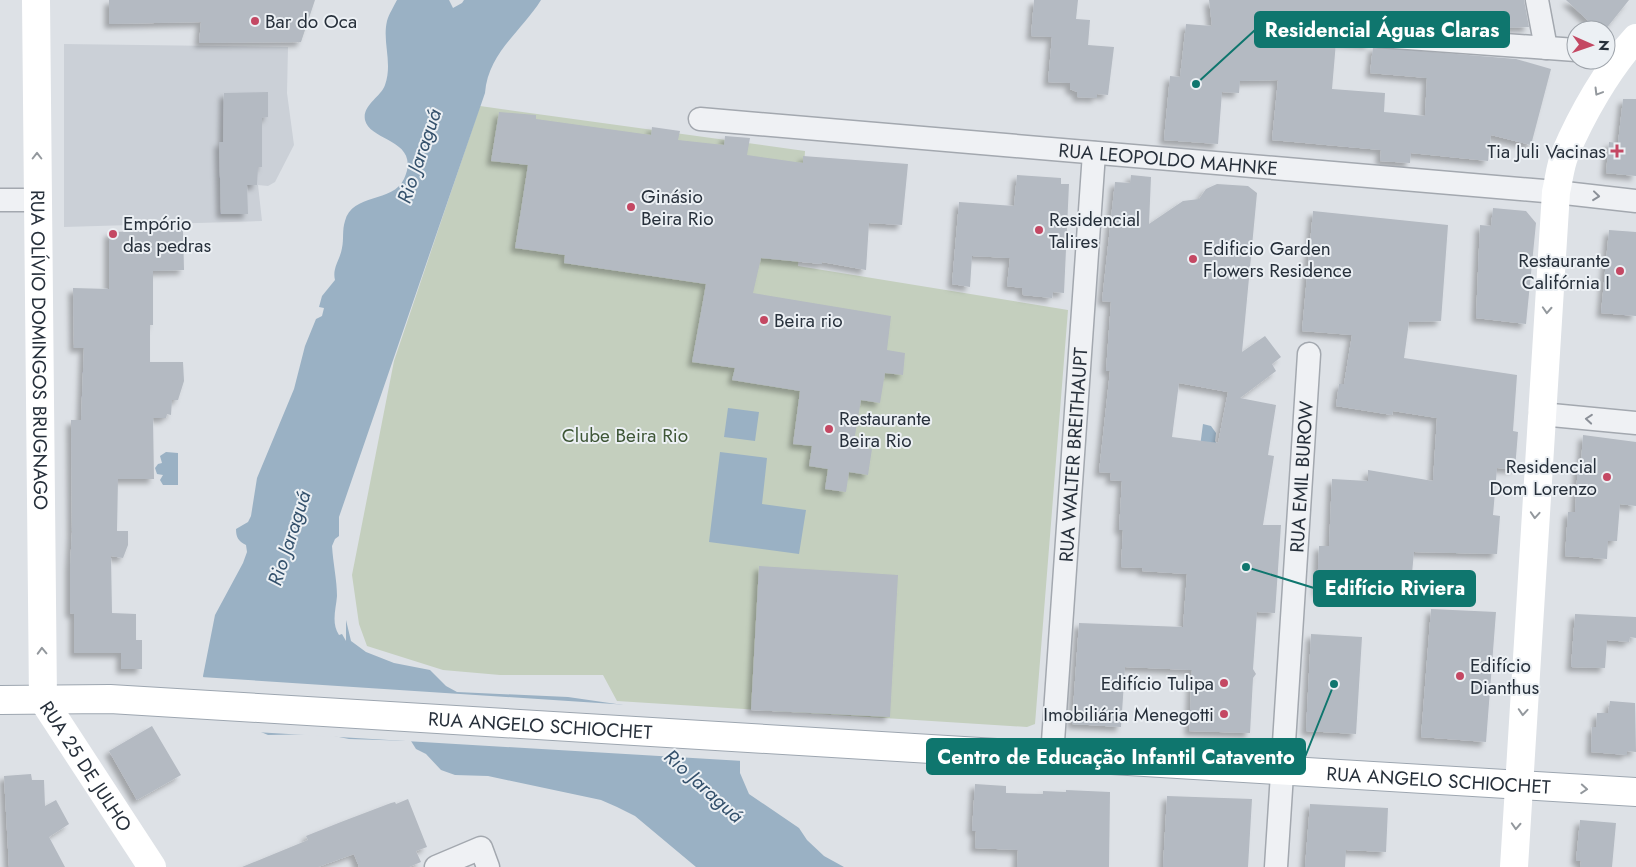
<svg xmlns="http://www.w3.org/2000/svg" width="1636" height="867" font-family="Jost,sans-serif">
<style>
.built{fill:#cbd0d7}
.green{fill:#c4cfbe}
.water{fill:#9ab1c4}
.pier{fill:#dde1e6}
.building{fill:#b4bac2;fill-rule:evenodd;filter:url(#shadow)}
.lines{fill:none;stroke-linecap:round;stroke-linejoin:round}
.street-casing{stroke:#a3a8af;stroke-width:25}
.primary-casing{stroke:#9da6b0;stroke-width:30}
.street{stroke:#eff1f4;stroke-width:22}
.secondary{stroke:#fff;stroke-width:28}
.primary{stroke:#fff;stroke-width:28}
.oneway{stroke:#93989d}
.oneway2{stroke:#8b9098}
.poi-dot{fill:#c44863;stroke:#ecf0f4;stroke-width:2}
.labels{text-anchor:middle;stroke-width:4;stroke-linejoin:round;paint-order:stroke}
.poi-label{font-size:19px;fill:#27303b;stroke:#ecf0f4;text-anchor:start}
.street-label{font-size:19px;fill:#27303b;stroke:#ecf0f4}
.park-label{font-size:19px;fill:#3e5636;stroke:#ecf0f4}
.water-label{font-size:20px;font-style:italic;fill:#34516c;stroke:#ecf0f4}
.leader{fill:none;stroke:#0f766e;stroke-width:2}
.callout-dot{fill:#0f766e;stroke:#ecf0f4;stroke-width:2}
.callout{fill:#0f766e;stroke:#0f766e;stroke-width:2}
.callout-label{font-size:20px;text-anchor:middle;font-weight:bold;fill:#fff}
</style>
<defs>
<filter id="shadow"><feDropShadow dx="-4.5" dy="4.5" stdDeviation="2.5" flood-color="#0004"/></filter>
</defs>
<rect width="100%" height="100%" fill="#dde1e6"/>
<path class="built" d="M64,44L288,47L287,93L294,145L275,182L268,186L258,185L262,221L64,227Z"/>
<path class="green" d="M480,106L805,151L798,266L1068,310L1035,724L1027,727L617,701L603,675H500L443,670L367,646L359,624L352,575L394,361Z"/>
<path class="water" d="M397,0H449L453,8L462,3L464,0H541C521,32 488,53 485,93L339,517V536L335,539L332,546C333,563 337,580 337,596C336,609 331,623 339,635L342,634L346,641V620L351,641L366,652L394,663L430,670L446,686L457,692L568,697L644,708L740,756V773L749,794L799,828L807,840L824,856L844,867H696L635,816L617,807L601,800L488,776L455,775L441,770L426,754L416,749L411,741L349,739L324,734L268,735L224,716L205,688L203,676L215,615L243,563L247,552L246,545C238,541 236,537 236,529L248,522L251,516L257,478L294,389L305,346L316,319L322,316L324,308L319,307L322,296L335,280C332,268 340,260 342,248C344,239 342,230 345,221C352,193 393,203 404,179C422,139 370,142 365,120C362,105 381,97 385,85C393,63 382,42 387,21C389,14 394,6 397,0Z
M728,408L759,412L755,441L724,437Z
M1203,424L1211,426L1216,433L1215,441L1223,455L1199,454Z
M166,452L178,453V485H163L160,480L163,475L157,474L155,468L158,464L162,463L160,456Z
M720,452L767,458L762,504L806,510L799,554L709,542Z"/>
<path class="pier" d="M201,677L644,706L674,713L728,735L742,755L743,761L255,732L223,718L212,710L203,689Z"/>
<path class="building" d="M109,0H315L301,42L199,43L201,22L109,24Z
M1034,0H1078L1076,19L1090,20L1088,45L1114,47L1108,95L1097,94V98L1077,97V92L1070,89V83L1048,82L1052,37L1031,36Z
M1209,0H1524L1529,27L1471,29L1375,24L1369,28L1367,35L1371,45L1336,42L1332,89L1385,93L1384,112L1425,116L1427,78L1370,73L1373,47L1516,59L1551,69L1531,145L1491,135L1488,161L1411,153L1410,163L1380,161L1381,150L1272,140L1278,80L1240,81L1239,93L1222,92L1218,144L1164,140L1170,76L1180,77L1186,24L1212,26Z
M1566,0H1629L1605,30H1598Z
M268,92V117L262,118V167H258L257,185H247L248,214H221L219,142H223L224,93Z
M1623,99H1636V176L1606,173L1609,142L1618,143Z
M499,112L536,115V119L651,135L652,127L680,131L678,140L724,145L725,136L750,138L747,155L803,163V156L908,164L902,225L869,223L866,270L822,262V264L761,258L753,293L891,316L887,350L905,353L903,375L885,373L880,403L861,400L853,447L872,449L868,475L849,472L846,492L825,489L828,469L809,466L812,446L793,444L800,391L732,380L735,368L692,362L706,284L564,263L565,255L515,248L528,165L491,161Z
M1017,175L1061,178V184H1069L1064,293L1053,292L1052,298L1023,295L1022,288L1007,286L1010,258L972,256L970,287L952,284L959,202L1014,206Z
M1131,175L1151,177L1149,224L1183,201L1199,199L1206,189L1217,184L1248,186L1257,193L1242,352L1265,336L1281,357L1272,364L1276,371L1240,398L1276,405L1268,455L1274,456L1263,525H1281L1275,613L1257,612L1253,669L1256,674L1253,678L1250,733L1189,731L1192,670L1125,667L1121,727L1072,724L1079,623L1183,627L1187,574L1142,571L1143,568L1121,567L1123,530H1119L1122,481L1110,480L1111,473L1099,472L1110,371H1106L1111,302L1102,301L1115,182L1130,183ZM1179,383L1228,392L1218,443L1172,437Z
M1493,208L1526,211L1536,223L1526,324L1476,318L1480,225L1491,226Z
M1313,211L1448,225L1441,321L1409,322L1404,358L1517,375L1513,431L1518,432L1515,469L1497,468L1493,515L1500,516L1497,554L1414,552L1411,584L1376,583L1375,594L1317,592L1319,546H1329L1332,479L1368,481V470L1433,481L1437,418L1393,411L1392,415L1336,406L1339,384H1344L1352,335L1302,331Z
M183,230L184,270L153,271V325H150V362H183L184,381L178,400H172L171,415L167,414L166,418H153L154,479H118L117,531H128V545L123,558L111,556L112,613L136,614V640H142V669H121V653H74V614L70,613V566L72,532L71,420H81L84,348H74L73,288L109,289V232Z
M1609,230L1636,232V316L1601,313Z
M1583,435L1636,442V506L1620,504L1617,541H1608L1607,559L1565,556L1568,512H1575L1578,464H1581Z
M759,566L898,575L890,717L751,710Z
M1431,609L1496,612L1486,742L1421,737Z
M1575,614L1636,617V638L1630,637L1629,642L1607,640L1605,668L1571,667Z
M1311,634L1362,637L1356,734L1306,731Z
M1610,701L1635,703L1636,752L1627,751V755L1591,752L1592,727H1596L1597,713H1608Z
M152,726L181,775L137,800L109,751Z
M31,774L32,780H44L45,806L56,800L69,824L49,837L65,867H9L4,776Z
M975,784L1006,786V793L1043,794V791L1066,792V790L1110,792L1109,867H1017L1018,850L975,848L976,831H972Z
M1167,796L1252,799L1248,867H1163Z
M408,799L427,847L416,851L421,862L409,867H359L354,854L318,867H242L308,840L306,836L341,822L391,803L395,802L396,804Z
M1310,804L1388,808L1386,852L1346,850L1345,867H1305Z
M1580,820L1616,823L1612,867H1580L1581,861H1576Z"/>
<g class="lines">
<defs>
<g id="street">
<path d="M1537,0L1546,48"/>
<path d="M1380,36L1576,50"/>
<path id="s1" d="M700,119L1556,192L1636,201"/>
<path d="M0,200H38"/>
<path d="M1541,414L1636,423"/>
<path id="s2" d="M1052,756L1094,153"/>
<path d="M436,867L481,848L488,867"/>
<path id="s3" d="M1276,867L1309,354"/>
</g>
<g id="primary">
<path id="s5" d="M0,700L110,699L1636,792"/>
</g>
</defs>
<use href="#street" class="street-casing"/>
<use href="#primary" class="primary-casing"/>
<use href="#street" class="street"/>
<g class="secondary">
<path id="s4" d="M36,0L43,700L152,867"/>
<path d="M1514,867L1556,192C1559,180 1560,166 1565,154C1581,116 1608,68 1636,38"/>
</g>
<use href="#primary" class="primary"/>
</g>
<defs><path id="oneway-chevron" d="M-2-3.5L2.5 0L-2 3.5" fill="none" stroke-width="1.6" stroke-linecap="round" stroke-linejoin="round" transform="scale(1.25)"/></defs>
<g class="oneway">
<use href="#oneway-chevron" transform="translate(1598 92) rotate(121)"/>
<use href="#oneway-chevron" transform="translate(37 156) rotate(-90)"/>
<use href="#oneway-chevron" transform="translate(1547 310) rotate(93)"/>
<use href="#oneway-chevron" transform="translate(1535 515) rotate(94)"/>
<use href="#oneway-chevron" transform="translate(42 651) rotate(-92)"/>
<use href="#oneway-chevron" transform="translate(1523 712) rotate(94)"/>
<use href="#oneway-chevron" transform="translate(1584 789) rotate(4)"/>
<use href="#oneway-chevron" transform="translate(1516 826) rotate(93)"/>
</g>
<g class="oneway2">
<use href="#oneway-chevron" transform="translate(1596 196) rotate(6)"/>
<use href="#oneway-chevron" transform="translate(1589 419) rotate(-175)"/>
</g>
<g class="poi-dot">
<circle cx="255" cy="21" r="5"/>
<path d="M1614.5 143.5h5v5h5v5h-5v5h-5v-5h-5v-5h5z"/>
<circle cx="631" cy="207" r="5"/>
<circle cx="1039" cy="230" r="5"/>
<circle cx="113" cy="234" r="5"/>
<circle cx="1193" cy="259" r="5"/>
<circle cx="1620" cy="271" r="5"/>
<circle cx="764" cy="320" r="5"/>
<circle cx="829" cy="429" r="5"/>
<circle cx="1607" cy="477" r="5"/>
<circle cx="1460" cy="676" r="5"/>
<circle cx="1224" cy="683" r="5"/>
<circle cx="1224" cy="714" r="5"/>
</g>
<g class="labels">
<g class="poi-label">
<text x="265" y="28">Bar do Oca</text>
<text x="1606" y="158" text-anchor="end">Tia Juli Vacinas</text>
<text x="641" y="203">Ginásio<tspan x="641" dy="22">Beira Rio</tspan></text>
<text x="1049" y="226">Residencial<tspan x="1049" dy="22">Talires</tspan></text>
<text x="123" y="230">Empório<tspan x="123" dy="22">das pedras</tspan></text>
<text x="1203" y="255">Edificio Garden<tspan x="1203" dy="22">Flowers Residence</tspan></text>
<text x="1610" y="267" text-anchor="end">Restaurante<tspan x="1610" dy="22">Califórnia I</tspan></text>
<text x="774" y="327">Beira rio</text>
<text x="839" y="425">Restaurante<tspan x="839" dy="22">Beira Rio</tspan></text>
<text x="1597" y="473" text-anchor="end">Residencial<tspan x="1597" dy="22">Dom Lorenzo</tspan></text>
<text x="1470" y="672">Edifício<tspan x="1470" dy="22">Dianthus</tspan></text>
<text x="1214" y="690" text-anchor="end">Edifício Tulipa</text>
<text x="1214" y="721" text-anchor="end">Imobiliária Menegotti</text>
</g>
<g class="street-label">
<text dy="7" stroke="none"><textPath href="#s1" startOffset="470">RUA LEOPOLDO MAHNKE</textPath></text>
<text dy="7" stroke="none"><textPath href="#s4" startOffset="350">RUA OLÍVIO DOMINGOS BRUGNAGO</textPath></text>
<text dy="7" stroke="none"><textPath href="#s2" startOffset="302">RUA WALTER BREITHAUPT</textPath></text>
<text dy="7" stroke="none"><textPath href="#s3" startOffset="391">RUA EMIL BUROW</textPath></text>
<text dy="7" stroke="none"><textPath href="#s5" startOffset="541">RUA ANGELO SCHIOCHET</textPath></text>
<text dy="7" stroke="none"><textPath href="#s4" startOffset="779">RUA 25 DE JULHO</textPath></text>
<text dy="7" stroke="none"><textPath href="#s5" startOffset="1441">RUA ANGELO SCHIOCHET</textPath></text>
</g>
<g class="park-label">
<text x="625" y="442">Clube Beira Rio</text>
</g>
<g class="water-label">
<text transform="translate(419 156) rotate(-71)" y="7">Rio Jaraguá</text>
<text transform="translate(289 538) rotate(-72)" y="7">Rio Jaraguá</text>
<text transform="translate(704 786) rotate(42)" y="7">Rio Jaraguá</text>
</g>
</g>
<path class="leader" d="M1196 84L1255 30M1246 567L1314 588M1334 684L1305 757"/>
<g class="callout-dot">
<circle cx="1196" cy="84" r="5"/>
<circle cx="1246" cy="567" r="5"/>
<circle cx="1334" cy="684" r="5"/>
</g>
<g class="callout">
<rect x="1255" y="12" width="254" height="35" rx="5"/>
<rect x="1314" y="571" width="161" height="35" rx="5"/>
<rect x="927" y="739" width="378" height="35" rx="5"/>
</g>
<g class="callout-label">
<text x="1382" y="37">Residencial Águas Claras</text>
<text x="1395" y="595">Edifício Riviera</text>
<text x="1116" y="764">Centro de Educação Infantil Catavento</text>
</g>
<g transform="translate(1591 45) rotate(92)"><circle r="24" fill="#ecf0f4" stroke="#9da3aa"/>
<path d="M0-4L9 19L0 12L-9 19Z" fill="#c44863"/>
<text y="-8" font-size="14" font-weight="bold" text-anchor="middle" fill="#27303b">N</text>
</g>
</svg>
